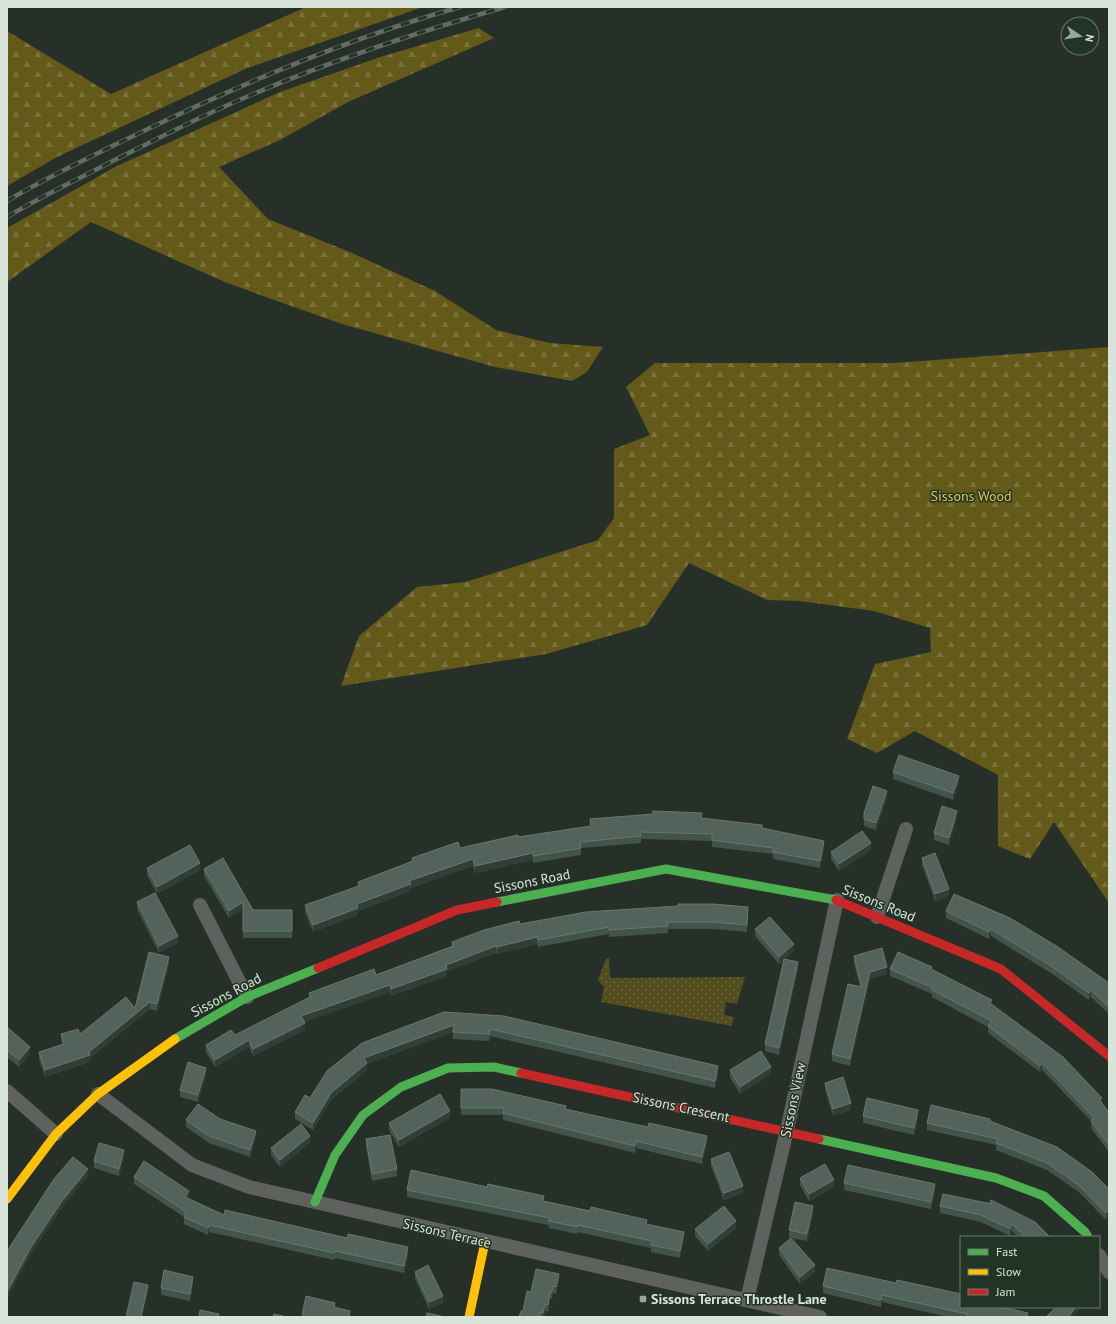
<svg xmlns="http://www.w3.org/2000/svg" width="1116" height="1324" font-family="'PT Sans',sans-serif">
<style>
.grass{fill:url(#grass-dots)}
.forest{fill:url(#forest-firs)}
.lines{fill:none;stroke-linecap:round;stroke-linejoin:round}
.street{stroke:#5e615d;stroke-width:14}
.fast{stroke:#4caf50;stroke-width:9}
.slow{stroke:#ffc107;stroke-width:9}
.jam{stroke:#c62828;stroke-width:9}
.rail-casing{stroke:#656a64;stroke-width:4.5}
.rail{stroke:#223425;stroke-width:3;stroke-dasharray:9;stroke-linecap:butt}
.wall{fill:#42534c}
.shaded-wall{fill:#303e37}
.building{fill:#53635b;stroke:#68776f}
.poi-dot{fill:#9aa59c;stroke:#223425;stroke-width:1.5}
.labels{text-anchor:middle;stroke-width:3;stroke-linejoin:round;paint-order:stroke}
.park-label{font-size:14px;fill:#dbc84b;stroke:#223425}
.street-label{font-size:14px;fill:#d9e4da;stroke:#223425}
.poi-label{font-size:14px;font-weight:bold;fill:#d9e4da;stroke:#223425;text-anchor:start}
</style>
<defs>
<pattern id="grass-dots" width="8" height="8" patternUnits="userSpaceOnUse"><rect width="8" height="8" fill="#534d1d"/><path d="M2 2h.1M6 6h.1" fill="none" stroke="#6b663d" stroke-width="1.8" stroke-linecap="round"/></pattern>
<pattern id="forest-firs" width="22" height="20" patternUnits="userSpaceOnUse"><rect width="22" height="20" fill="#635a1a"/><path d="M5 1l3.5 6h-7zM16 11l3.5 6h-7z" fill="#79723b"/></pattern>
</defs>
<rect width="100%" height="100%" fill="#263028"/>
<path class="grass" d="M609,958L610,978L745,977L737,1004L726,1002L724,1015L734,1017L732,1026L601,1002L604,987L598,980L606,959Z"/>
<path class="forest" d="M306,7H423L245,69L57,157L7,186V31L111,94Z
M479,28L494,38L348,102L280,140L219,167L268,219L352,253L435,291L496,330L550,343L603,347L587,372L572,381L495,367L342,324L227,283L91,222L7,282V228L115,167L280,92L380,57Z
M1109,347V903L1054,822L1030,859L998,846V775L915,731L877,753L847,739L875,664L931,652L930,628L874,611L800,601L767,600L689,563L647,625L546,654L341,686L359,636L417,587L466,582L598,540L614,518V449L650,435L626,387L655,363H894Z"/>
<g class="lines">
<path class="street" d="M200,905L247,997
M877,917L906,829
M7,1091L56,1134
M98,1094L192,1165L249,1187L820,1317
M1099,1255L1109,1272
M747,1300L787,1130L837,900"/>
<path class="fast" d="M497,902L666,869L836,900
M175,1039L247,997L318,968
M819,1139L996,1178L1044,1196L1085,1232L1088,1237
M315,1202L335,1155L363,1115L401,1087L448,1068L494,1067L521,1073"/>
<path class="slow" d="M7,1199L56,1134L98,1094L175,1039
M469,1317L485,1242"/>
<path class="jam" d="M836,900L1001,969L1109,1056
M318,968L457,910L497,902
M521,1073L819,1139"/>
<defs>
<path id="rail" d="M7,201C53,174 102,151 150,128C250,80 353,37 460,7
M7,217C40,197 74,181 109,163C151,142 193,120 237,101C324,63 414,33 505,7"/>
</defs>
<use href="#rail" class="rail-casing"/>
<use href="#rail" class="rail"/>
</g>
<path class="wall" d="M893,772L959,783L953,800L893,779Z
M887,798L876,830L864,826V813Z
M702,818L762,828L824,848L820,868L773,859V854L712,847V841L641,839V843L581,848V855L533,863V860L475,873L473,866L411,888V891L358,911V915L313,932L305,912V905L358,886V882L412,862V858L460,848L518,837L590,826V819Z
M957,818L949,845L934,840V833Z
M871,850L839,871L831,859V852Z
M922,858L949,896L935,901L922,865Z
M147,868L200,870L157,894L147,875Z
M204,869L253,910H292V938H243V909L229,918L204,876Z
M954,894L1109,983V1014L1091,997L1089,1000L1051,973L991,936L989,939L946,918V911Z
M137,902L178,943L159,953L137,909Z
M748,914L747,932L713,929H668V933L609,937V934L538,947L537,944L497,954L496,953L447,971V976L391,996L390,992L304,1022L305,1030L253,1056L249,1047L215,1067L206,1052V1045L235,1035L309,998V993L376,975L452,947V942L520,924Z
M755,929L794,951L779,964L755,936Z
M854,956L887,974L870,979L850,1066L832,1061V1054L860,987L854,963Z
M169,964L157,1011L150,1009L90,1058V1062L45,1077L39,1059V1052L62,1044L61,1041V1034H80L135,1008Z
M798,969L779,1055L765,1051V1044Z
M890,969H932L992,1005L1102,1102L1109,1113V1152L1091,1128V1121L1042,1070L1040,1072L988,1033V1027L932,997V994L890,976Z
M444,1012L718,1073L715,1088L490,1036L489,1041L453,1039V1032L367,1064V1070L331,1100L313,1130L295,1119V1112L310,1098Z
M7,1027L30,1054L19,1067L7,1057Z
M730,1070L771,1074L740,1094L730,1077Z
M206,1075L198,1102L180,1097V1090Z
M825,1083L851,1110L833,1116L825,1090Z
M461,1089L566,1109L707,1143L702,1164L636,1148L635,1153L503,1120V1115H461Z
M863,1116L918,1117L914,1135L863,1123Z
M450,1118L399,1147L389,1130V1123Z
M220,1119L256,1138L250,1157L209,1143L186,1127V1120Z
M990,1121L1109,1189L1106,1220L1080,1193L1047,1170L996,1150V1145L927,1130V1123Z
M366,1139L397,1169V1176L372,1181L366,1146Z
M310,1143L280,1167L271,1155V1148Z
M124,1157L119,1176L94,1168V1161Z
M711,1159L743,1193L724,1200L711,1166Z
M134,1177L189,1198V1199L224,1215L408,1254L404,1273L335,1258L334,1260L209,1232L208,1235L184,1224V1217L134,1184Z
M800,1178L834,1187L809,1201L800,1185Z
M844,1183L935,1191L931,1209L844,1190Z
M407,1190L544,1201L647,1224L684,1239L680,1258L651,1252V1248L577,1232V1234L549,1228V1225L407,1197Z
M990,1202L1050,1237H1018L1012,1231L1010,1236L981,1222L940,1213V1206L990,1204Z
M813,1213L807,1241L791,1238L815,1272L800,1284L779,1255V1248L791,1238L789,1237V1230Z
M736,1228L708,1251L695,1236V1229Z
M415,1272L443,1303L429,1309L415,1279Z
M559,1281L556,1294L553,1293L552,1299H550L548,1312L545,1311L544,1317H519L523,1311L531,1292Z
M193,1284L190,1301L161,1295V1288Z
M823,1286L961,1298L1028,1317H948L882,1302L881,1307L823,1293Z"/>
<path class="shaded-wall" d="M959,776V783L953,800V793Z
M887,791V798L876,830V823Z
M957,811V818L949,845V838Z
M824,841V848L820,868V861Z
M871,843V850L839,871V864Z
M533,853V860L475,873V866Z
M473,859V866L411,888V891L358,911V915L313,932V925L357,904L409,881Z
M200,863V870L157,894V887Z
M949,889V896L935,901V894Z
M243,902V909L229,918V911Z
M748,907V914L747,932V925Z
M991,929V936L989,939V932Z
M178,936V943L159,953V946Z
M537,937V944L497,954V947Z
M794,944V951L779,964V957Z
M496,946V953L447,971V976L391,996V989L446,965Z
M169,957V964L157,1011V1004Z
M798,962V969L779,1055V1048Z
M887,967V974L870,979L850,1066V1059L870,972Z
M390,985V992L301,1023V1016Z
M1091,990V997L1089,1000V993Z
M150,1002V1009L90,1058V1062L45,1077V1070L89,1052Z
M305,1023V1030L253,1056V1049Z
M454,1025V1032L367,1064V1070L331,1100L313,1130V1123L331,1093L364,1058Z
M249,1040V1047L215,1067V1060Z
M30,1047V1054L19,1067V1060Z
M1042,1063V1070L1040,1072V1066Z
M718,1066V1073L715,1088V1081Z
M771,1067V1074L740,1094V1087Z
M206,1068V1075L198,1102V1095Z
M851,1103V1110L833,1116V1109Z
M918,1110V1117L914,1135V1128Z
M450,1111V1118L399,1147V1140Z
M256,1131V1138L250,1157V1150Z
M310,1136V1143L280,1167V1160Z
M707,1136V1143L702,1164V1157Z
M636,1141V1148L635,1153V1146Z
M124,1150V1157L119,1176V1169Z
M88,1169V1176L62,1208L31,1254L7,1299V1292L31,1247L62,1201Z
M834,1180V1187L809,1201V1194Z
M935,1184V1191L931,1209V1202Z
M743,1186V1193L724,1200V1193Z
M189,1191V1198L185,1204V1197Z
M813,1206V1213L807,1241V1234Z
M1109,1210V1217L1106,1220V1213Z
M736,1221V1228L708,1251V1244Z
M1012,1224V1231L1010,1236V1229Z
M209,1225V1232L208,1235V1228Z
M684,1232V1239L680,1258V1251Z
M408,1247V1254L404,1273V1266Z
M815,1265V1272L800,1284V1277Z
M559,1274V1281L556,1294V1287Z
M193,1277V1284L190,1301V1294Z
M148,1285V1292L142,1317H141Z
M553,1286V1293L552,1299V1292Z
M550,1292V1299L548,1312V1305Z
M882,1295V1302L881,1307V1300Z
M443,1296V1303L429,1309V1302Z
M545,1304V1311L544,1317H543V1313Z
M1076,1307H1080V1309L1073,1317H1068Z"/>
<path class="building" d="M899,755L959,776L953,793L893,772Z
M873,786L887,791L876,823L864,819V813Z
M942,806L957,811L949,838L934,833Z
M653,811L702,813L701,818L762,825V828L824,841L820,861L773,852V848L712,840V834L640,832L641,836L580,842L581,848L533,856V853L475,866L473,859L409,881L411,884L357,904L358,908L313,925L305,905L359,886L358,882L413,861L412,858L458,842L460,848L518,835V837L591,826L590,819L653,814Z
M862,831L871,843L839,864L831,852Z
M190,845L200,863L157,887L147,868Z
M935,853L949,889L935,894L922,858Z
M223,858L253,910H292V931H243V902L229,911L204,869Z
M155,893L178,936L159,946L137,902Z
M954,894L1010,918L1058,947L1109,983V1007L1091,990L1089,993L1051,966L991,929L989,932L946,911Z
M678,904H713L748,907L747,925L713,922H667L668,926L609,930V927L538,940L537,937L497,947L496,946L446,965L447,969L391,989L390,985L301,1016L305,1023L253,1049L249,1040L215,1060L206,1045L231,1030L235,1035L310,997L309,993L374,969L376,975L453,946L452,942L484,930L519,921L520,924L586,912L678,906Z
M770,917L794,944L779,957L755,929Z
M882,948L887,967L870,972L850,1059L832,1054L848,984L862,987L854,956Z
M149,952L169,957L157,1004L150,1002L89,1052L90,1055L45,1070L39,1052L64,1044L61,1034L78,1029L80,1034L126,997L135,1008Z
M898,952L932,967L931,969L992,1000L990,1003L1063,1057L1102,1098L1100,1100L1109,1113V1145L1091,1121L1094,1118L1042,1063L1040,1066L988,1026L992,1021L932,990L933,988L890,969Z
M784,959L798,962L779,1048L765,1044Z
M444,1012L504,1016L718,1066L715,1081L490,1029L489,1034L453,1032L454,1025L364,1058L367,1063L331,1093L313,1123L295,1112L305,1095L310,1098L327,1071L362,1043Z
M7,1027L30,1047L19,1060L7,1050Z
M761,1051L771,1067L740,1087L730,1070Z
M188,1062L206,1068L198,1095L180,1090Z
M843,1077L851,1103L833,1109L825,1083Z
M461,1089H492L566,1106L565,1109L610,1119L648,1127L649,1123L707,1136L702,1157L636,1141L635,1146L503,1113L504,1108H461Z
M440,1094L450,1111L399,1140L389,1123Z
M867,1098L918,1110L914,1128L863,1116Z
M198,1104L220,1119L256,1131L250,1150L209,1136L186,1120Z
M931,1105L990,1119V1121L1057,1147L1092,1172L1109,1189V1210L1106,1213L1080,1186L1047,1163L996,1143L998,1139L927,1123Z
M301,1124L310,1136L280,1160L271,1148Z
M390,1135L397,1169L372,1174L366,1139Z
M99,1143L124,1150L119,1169L94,1161Z
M729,1152L743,1186L724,1193L711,1159Z
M73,1157L88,1169L62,1201L31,1247L7,1292V1253L11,1245L54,1179Z
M144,1161L189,1191L185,1197L224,1215L225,1210L347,1238L348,1234L408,1247L404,1266L335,1251L334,1253L209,1225L208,1228L184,1217L186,1212L134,1177Z
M825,1164L834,1180L809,1194L800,1178Z
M848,1165L935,1184L931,1202L844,1183Z
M411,1170L487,1187L488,1184L544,1196L543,1201L590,1211L591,1207L647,1220L646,1224L684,1232L680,1251L651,1245L652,1241L577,1225V1227L549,1221L550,1218L407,1190Z
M943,1194L992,1204L990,1202L991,1200L1035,1222L1050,1237H1025L1012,1224L1010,1229L981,1215L940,1206Z
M795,1202L813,1206L807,1234L789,1230Z
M724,1206L736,1221L708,1244L695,1229Z
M791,1238L815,1265L800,1277L779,1248Z
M428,1265L443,1296L429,1302L415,1272Z
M827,1268L896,1283L897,1280L961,1294L960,1298H961V1307H1001L1028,1313L1027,1317H967V1314L882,1295L881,1300L823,1286Z
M536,1269L559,1274L556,1287L553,1286L552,1292H550L548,1305L545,1304L543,1313L540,1312L539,1317H519L521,1311H523L527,1291L531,1292Z
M164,1270L193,1277L190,1294L161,1288Z
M134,1282L148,1285L141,1317H126Z
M306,1296L335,1303L334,1307L350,1311L349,1317H310L302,1315Z
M1056,1307H1076L1068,1317H1048L1047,1316Z
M200,1310L219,1314L218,1317H199Z
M427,1313L441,1316V1317H426Z
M274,1314L287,1317H273Z"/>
<rect class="poi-dot" x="639" y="1295" width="8" height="8" rx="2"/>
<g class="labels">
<g class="park-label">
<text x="971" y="501">Sissons Wood</text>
</g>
<g class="street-label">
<text transform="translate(532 881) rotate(-11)" y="5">Sissons Road</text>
<text transform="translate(879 903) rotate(22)" y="5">Sissons Road</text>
<text transform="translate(226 995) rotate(-28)" y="5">Sissons Road</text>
<text transform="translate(793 1100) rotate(-78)" y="5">Sissons View</text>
<text transform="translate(681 1107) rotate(12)" y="5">Sissons Crescent</text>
<text transform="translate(447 1233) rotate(13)" y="5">Sissons Terrace</text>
</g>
<g class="poi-label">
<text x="651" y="1304">Sissons Terrace Throstle Lane</text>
</g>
</g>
<rect width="1116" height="1324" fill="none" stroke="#d9e4da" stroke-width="16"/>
<rect x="960" y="1236" width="140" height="72" fill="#223425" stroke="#6b7a6d"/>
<rect x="968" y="1249" width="20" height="6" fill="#4caf50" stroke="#6b7a6d"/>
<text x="996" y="1256" font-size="12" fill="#d9e4da">Fast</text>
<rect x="968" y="1269" width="20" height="6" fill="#ffc107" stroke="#6b7a6d"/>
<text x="996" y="1276" font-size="12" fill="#d9e4da">Slow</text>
<rect x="968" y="1289" width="20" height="6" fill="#c62828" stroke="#6b7a6d"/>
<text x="996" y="1296" font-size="12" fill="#d9e4da">Jam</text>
<g transform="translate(1080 36) rotate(103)"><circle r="19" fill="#223425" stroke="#6b7a6d"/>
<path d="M0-3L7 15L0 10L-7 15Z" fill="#9aa59c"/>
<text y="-6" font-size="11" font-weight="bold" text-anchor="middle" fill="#d9e4da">N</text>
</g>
</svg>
